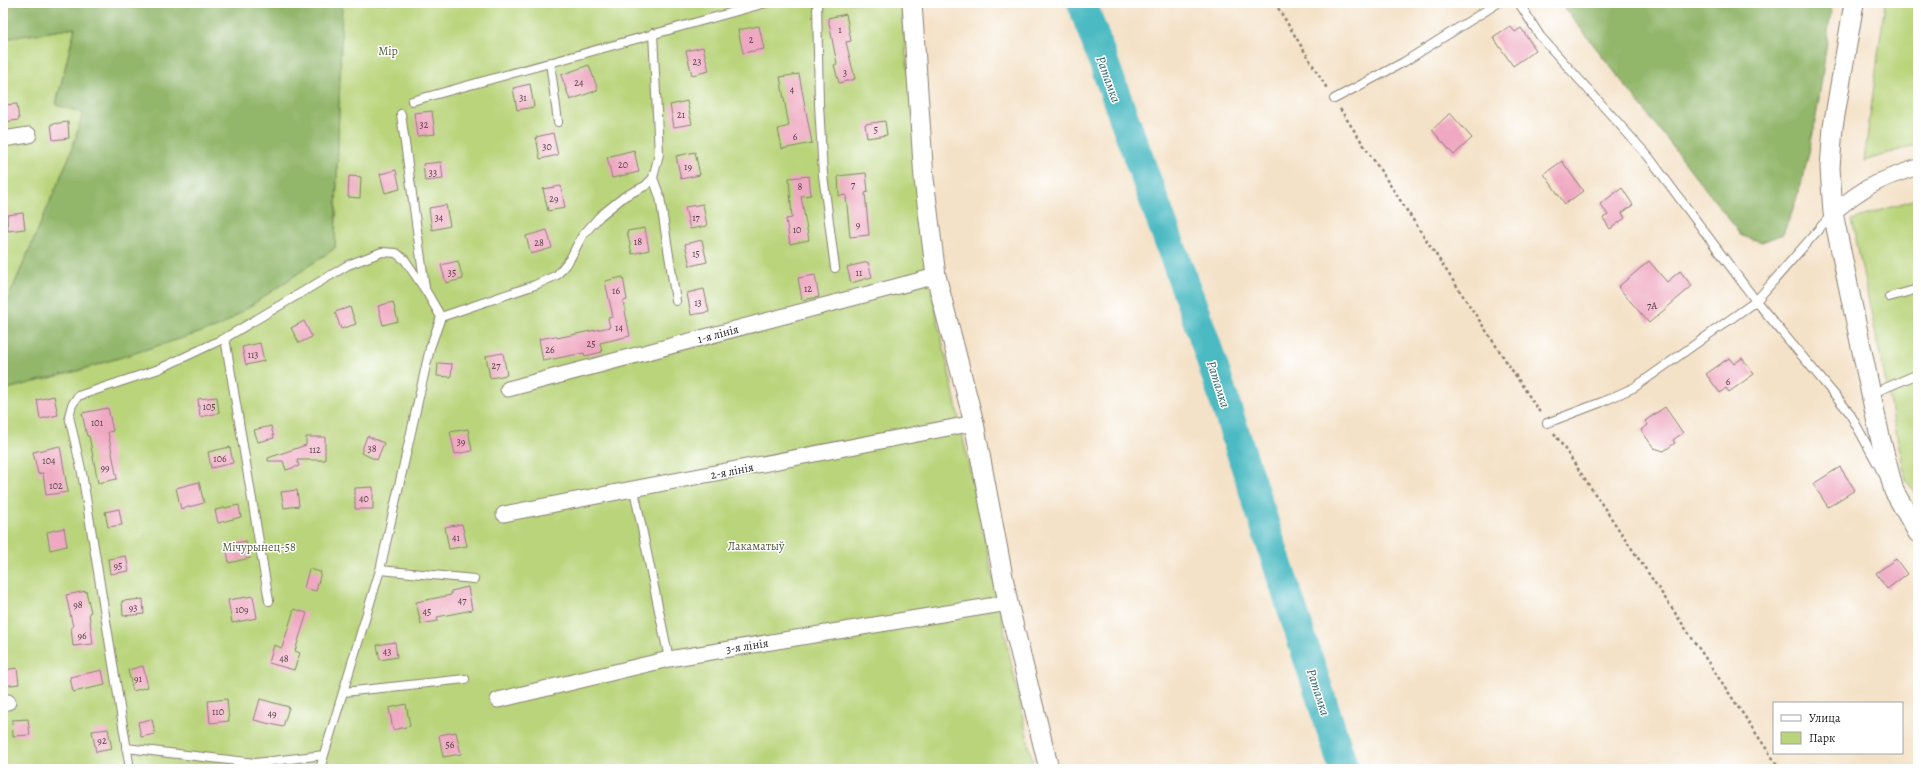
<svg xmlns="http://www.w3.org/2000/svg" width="1921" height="772" font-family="Alegreya,serif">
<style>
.green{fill:#b9d47a;stroke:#6a784b}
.forest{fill:#92b66a;stroke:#576943}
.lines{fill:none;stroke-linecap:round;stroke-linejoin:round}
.river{stroke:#4bbac2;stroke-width:30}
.building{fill:#efa8c1}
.service-casing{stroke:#887f72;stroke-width:10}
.minor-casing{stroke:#887f72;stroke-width:17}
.tertiary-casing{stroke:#887f72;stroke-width:21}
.path{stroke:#887f72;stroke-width:2.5;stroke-dasharray:3 3;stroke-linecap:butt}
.service{stroke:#fff;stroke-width:8}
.minor{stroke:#fff;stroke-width:15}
.tertiary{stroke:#fff;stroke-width:19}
.labels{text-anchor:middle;stroke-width:3;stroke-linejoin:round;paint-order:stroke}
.number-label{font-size:10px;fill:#513f45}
.park-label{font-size:12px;fill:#535c3d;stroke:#fff}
.street-label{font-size:12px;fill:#1c1c1c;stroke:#fff}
.water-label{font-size:13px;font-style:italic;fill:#316367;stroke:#fff}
</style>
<rect width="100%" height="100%" fill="#fff"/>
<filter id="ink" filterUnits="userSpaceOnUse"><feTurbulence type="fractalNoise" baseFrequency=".025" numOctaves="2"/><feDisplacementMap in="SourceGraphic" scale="8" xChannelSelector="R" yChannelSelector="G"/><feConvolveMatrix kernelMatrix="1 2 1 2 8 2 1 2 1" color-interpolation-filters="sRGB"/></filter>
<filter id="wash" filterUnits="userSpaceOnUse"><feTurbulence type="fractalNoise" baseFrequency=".012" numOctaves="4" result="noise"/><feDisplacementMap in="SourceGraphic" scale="16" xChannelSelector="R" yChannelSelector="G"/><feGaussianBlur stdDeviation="0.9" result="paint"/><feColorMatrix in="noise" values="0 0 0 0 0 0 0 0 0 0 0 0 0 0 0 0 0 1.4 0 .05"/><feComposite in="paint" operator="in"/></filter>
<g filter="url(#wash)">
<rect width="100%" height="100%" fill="#f4e2c8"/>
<path class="green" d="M342,3H901L929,279L1034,769H3V390L77,371L221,326L335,248Z
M1885,3H1918V144L1864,161Z
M75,28L56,104L84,113L70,155L3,311V39Z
M1918,198V498L1906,480L1852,220Z"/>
<path class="forest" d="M3,3H342L335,248L221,326L77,371L3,390V311L70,155L83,113L56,105L75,28L3,39Z
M1561,3H1832C1821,81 1815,161 1783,234L1762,242L1742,236Z"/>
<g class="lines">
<path class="river" d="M1082,3L1203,335L1344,769"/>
</g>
<g id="blocks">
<path class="building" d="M846,14L851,41L846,42L855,79L839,83L834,65L837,64L828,18Z
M759,26L764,49L743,53L738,30Z
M1510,26L1515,32L1521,28L1536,50L1513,66L1493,37Z
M703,47L709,71L692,75L686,51Z
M589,65L598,90L570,100L561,75Z
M799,74L812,143L782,149L778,129L789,126L780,77Z
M530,84L534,107L517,110L513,88Z
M687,101L692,124L674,127L670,105Z
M17,104L19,120L3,122V105Z
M432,111L435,134L417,136L414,113Z
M1450,113L1472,138L1454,155L1432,130Z
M885,121L887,135L867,138L865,124Z
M68,122L69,138L53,140L51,124Z
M553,133L558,155L540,159L536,137Z
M634,150L639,172L612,178L607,157Z
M695,152L700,175L681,179L676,156Z
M1562,161L1583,191L1565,204L1544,174Z
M441,162L443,179L425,181L423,164Z
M396,170L400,189L385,193L380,174Z
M866,173L868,192L865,193L869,235L850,237L846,195L839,196L838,176Z
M349,176L361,177L360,198L348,197Z
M809,176L811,195L801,196L809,240L790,244L786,219L792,218L789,178Z
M561,186L565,208L548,211L543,189Z
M1622,188L1633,205L1622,213L1625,218L1610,229L1603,218L1608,215L1600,204Z
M703,204L707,226L690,229L685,207Z
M446,205L450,226L432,230L429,208Z
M23,213L25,229L8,231L7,215Z
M645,228L649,250L632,254L627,231Z
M547,230L552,248L531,254L526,236Z
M702,240L707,262L690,266L685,244Z
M458,261L463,279L446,283L441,265Z
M1649,261L1667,282L1680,271L1692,286L1649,323L1618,287Z
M868,262L872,277L851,283L847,267Z
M815,275L819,297L802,300L798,278Z
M623,277L627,300L623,301L630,336L600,343L602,352L585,356L584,353L543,361L539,339L556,336L557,338L610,327L608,318L613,317L605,281Z
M704,289L709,312L691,315L687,293Z
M393,302L398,321L383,325L378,306Z
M350,307L356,324L341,329L335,312Z
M304,321L312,337L299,343L291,328Z
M260,343L264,361L246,365L242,347Z
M503,353L507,375L490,378L486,356Z
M1729,358L1734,364L1742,358L1754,374L1729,392L1726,388L1720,393L1706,374Z
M438,363L452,364L451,377L437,376Z
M54,396L58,415L40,419L37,400Z
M217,397L219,413L200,417L198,399Z
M1665,407L1683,433L1673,440L1675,443L1664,451L1654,448L1641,430L1648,425L1645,421Z
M108,408L113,431L108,432L117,479L98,483L89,436H87L82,413Z
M271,426L274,438L258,442L254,430Z
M468,429L472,451L455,454L450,432Z
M367,436L384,443L377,460L361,453Z
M306,437H325V460H297L299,466L286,470L283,461H268V458L306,445Z
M60,446L68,492L46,495L43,473L38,474L33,452Z
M230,447L233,463L211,468L208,452Z
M1840,467L1855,490L1828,507L1813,484Z
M199,482L204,503L181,509L176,488Z
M373,487V509H355V488Z
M297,490L299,506L284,508L281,492Z
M239,505L241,517L218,523L215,510Z
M119,509L122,525L108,527L105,512Z
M462,524L467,546L449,549L445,527Z
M64,528L67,546L50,550L47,532Z
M246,541L250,558L229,563L226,545Z
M126,556L129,571L110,574L108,559Z
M1896,559L1907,574L1887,589L1876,573Z
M309,569L321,572L316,591L304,588Z
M468,587L472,610L437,617L438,621L421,624L416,602L451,595V591Z
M86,591L91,612L89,613L93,644L73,646L71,627H73L66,595Z
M253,596L257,618L232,623L228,600Z
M143,599L144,614L123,616L122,601Z
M294,609L307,613L295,651L300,653L294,670L269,663L274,645L282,648Z
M395,642L397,657L380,660L377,645Z
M143,666L148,687L133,691L128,670Z
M17,668L19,684L3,686V670Z
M102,670L105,685L73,692L70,677Z
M227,699L229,721L210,723L208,701Z
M260,699L289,707L283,727L254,720Z
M406,704L410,726L393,730L389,708Z
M28,719L30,735L13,736L12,720Z
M152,719L155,734L141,737L138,722Z
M108,729L112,749L96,752L92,731Z
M456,732L461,754L443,757L439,735Z"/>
</g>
</g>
<g filter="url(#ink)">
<use href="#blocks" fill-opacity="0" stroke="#887f72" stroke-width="1"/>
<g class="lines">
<defs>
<path id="service" d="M817,3L819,104L823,175L835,268
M1519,3L1540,36L1648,156L1756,301L1849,412L1883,474
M550,62L558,122
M1334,99L1404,62L1498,3
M412,101L766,3
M401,114L425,288
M653,178L660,197L676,301
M1889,297L1918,289
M1871,394L1918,374
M1547,423L1602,402L1635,387L1756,301L1832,214
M634,490L669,659
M380,570L474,579
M269,601L225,338L348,265L382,252L396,253L405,260L426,291L441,317
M344,692L465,679
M126,748L255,763L324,755L380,570L430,348L441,317L535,285L557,275L570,259L582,236L600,216L625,196L645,186L653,178L659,154L653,33
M130,769L82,473L69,416L72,405L78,396L159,369L225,338
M320,769L324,755"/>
<path id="minor" d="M3,139L29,135
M1833,213C1863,187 1880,179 1918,167
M508,389L936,276
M504,514L974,423
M498,700L669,659L1008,603
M3,703L8,702"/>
<path id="tertiary" d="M912,3L924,179L936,276L974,423L1008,603L1049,769
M1854,3L1833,127L1830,168L1833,213L1880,437L1894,491L1918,533"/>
</defs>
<use href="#service" class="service-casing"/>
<use href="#minor" class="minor-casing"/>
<use href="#tertiary" class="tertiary-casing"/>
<path class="path" d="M1275,3L1328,90
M1340,109L1541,414
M1554,433L1780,769"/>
<use href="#service" class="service"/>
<use href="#minor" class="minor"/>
<use href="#tertiary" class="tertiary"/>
</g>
</g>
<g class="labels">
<g class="number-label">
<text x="840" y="33">1</text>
<text x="751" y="43">2</text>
<text x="697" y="65">23</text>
<text x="845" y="76">3</text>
<text x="579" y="86">24</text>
<text x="792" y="93">4</text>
<text x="523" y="101">31</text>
<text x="681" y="118">21</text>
<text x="424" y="128">32</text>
<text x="876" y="133">5</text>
<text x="795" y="140">6</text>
<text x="547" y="150">30</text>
<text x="623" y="168">20</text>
<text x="688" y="170">19</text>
<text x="433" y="176">33</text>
<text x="853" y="188">7</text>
<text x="800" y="190">8</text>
<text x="554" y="202">29</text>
<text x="439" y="221">34</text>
<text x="696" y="221">17</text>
<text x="858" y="228">9</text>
<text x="797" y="233">10</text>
<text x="638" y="245">18</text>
<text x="539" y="246">28</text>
<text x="696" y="257">15</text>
<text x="452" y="276">35</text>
<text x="859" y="276">11</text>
<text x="808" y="292">12</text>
<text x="616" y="294">16</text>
<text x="698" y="306">13</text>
<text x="1652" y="309">7А</text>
<text x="619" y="331">14</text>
<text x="591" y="347">25</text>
<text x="550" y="353">26</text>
<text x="253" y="358">113</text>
<text x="496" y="369">27</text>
<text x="1728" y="385">6</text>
<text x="209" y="410">105</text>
<text x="97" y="426">101</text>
<text x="461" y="445">39</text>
<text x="372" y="452">38</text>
<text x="315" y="453">112</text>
<text x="220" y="462">106</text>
<text x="49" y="464">104</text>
<text x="105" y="471">99</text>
<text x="56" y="489">102</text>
<text x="364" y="502">40</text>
<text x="456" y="541">41</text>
<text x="118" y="569">95</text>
<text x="462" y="604">47</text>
<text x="78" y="608">98</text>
<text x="133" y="611">93</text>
<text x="242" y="613">109</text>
<text x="427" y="615">45</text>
<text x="82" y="639">96</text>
<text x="387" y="655">43</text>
<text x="284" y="662">48</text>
<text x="138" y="682">91</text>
<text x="218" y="715">110</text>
<text x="272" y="717">49</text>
<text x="102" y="744">92</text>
<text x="450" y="748">56</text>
</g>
<g class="park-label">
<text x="388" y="55">Мір</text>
<text x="756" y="550">Лакаматыў</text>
<text x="259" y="551">Мічурынец-58</text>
</g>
<g class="street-label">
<text transform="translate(718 334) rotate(-15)" y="4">1-я лінія</text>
<text transform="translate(732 471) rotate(-11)" y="4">2-я лінія</text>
<text transform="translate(747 646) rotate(-9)" y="4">3-я лінія</text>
</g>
<g class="water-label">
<text transform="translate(1109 79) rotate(70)" y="5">Ратамка</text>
<text transform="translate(1219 384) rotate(72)" y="5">Ратамка</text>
<text transform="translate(1319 692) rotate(72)" y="5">Ратамка</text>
</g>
</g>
<rect width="1921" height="772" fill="none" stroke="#fff" stroke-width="16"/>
<rect x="1773" y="702" width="130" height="52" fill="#ffffff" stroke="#a4a4a4"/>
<rect x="1781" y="715" width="20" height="6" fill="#ffffff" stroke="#a4a4a4"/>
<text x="1809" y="722" font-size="12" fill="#1c1c1c">Улица</text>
<rect x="1781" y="732" width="20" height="12" fill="#b9d47a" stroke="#a4a4a4"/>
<text x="1809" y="742" font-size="12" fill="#1c1c1c">Парк</text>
</svg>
